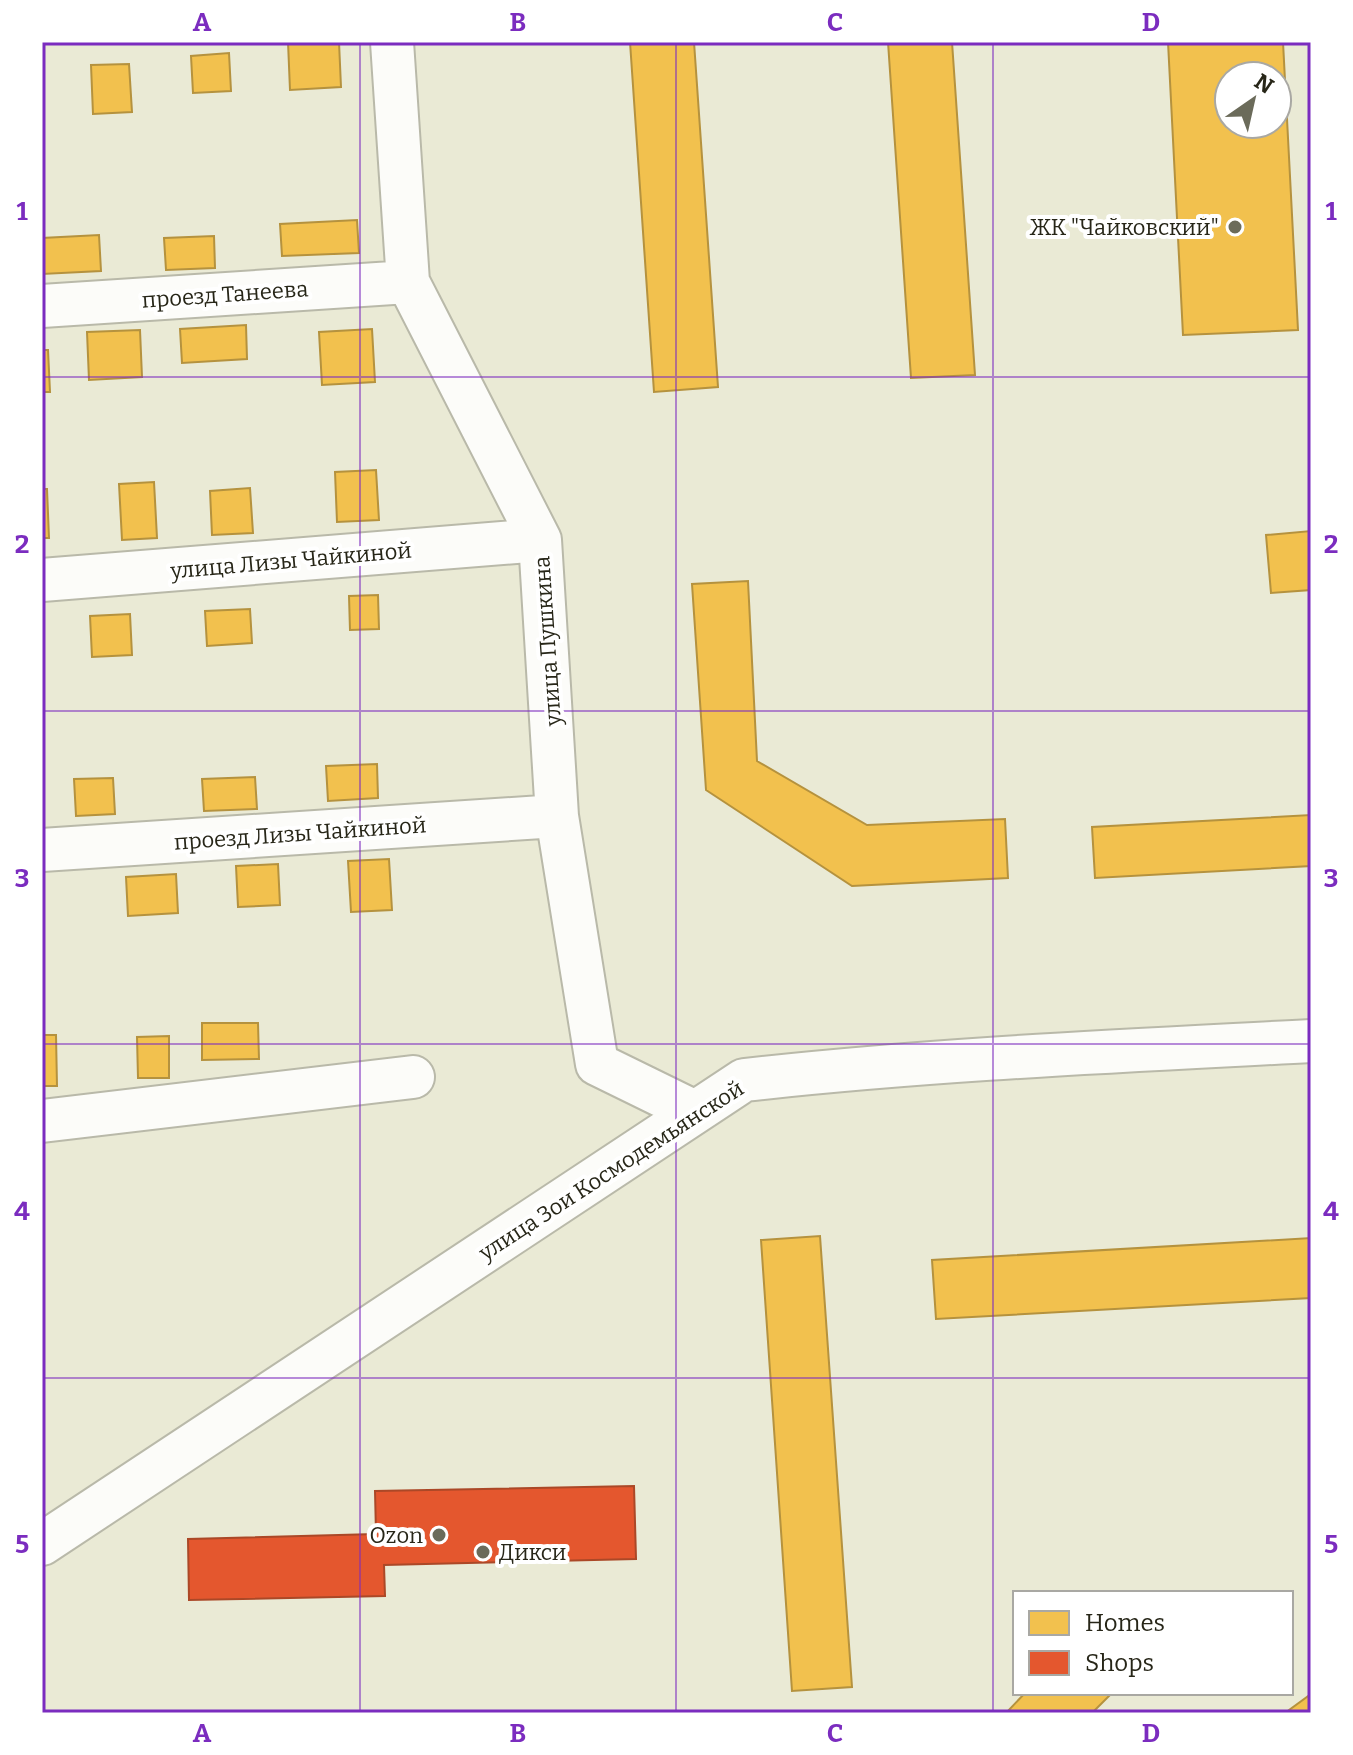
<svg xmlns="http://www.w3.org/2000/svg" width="1353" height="1755" font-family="Bitter,serif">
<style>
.homes{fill:#f2c14e;stroke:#b5923e;stroke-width:2;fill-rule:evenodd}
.shops{fill:#e4572e;stroke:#ab4827;stroke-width:2}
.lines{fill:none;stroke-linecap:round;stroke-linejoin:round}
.minor-casing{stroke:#b9b9a9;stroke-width:46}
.minor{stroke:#fcfcf9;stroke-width:42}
.grid{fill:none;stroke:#7b2cbf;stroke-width:2;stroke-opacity:0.55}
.poi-dot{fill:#6b6b5a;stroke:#fff;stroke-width:3}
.labels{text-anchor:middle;stroke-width:8;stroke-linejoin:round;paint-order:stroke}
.poi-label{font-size:22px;fill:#272618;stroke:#fff;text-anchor:end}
.street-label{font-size:22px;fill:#272618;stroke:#fff}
.neatline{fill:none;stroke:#7b2cbf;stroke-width:3}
.grid-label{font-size:26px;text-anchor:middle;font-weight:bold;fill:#7b2cbf}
</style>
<rect width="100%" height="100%" fill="#eaead5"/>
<path class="homes" d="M288,42H339L341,87L290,90Z
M630,42H694L718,387L654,392Z
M888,42H952L975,375L911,378Z
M1168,42H1283L1298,330L1183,335ZM1229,76H1277V124H1229Z
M229,53L231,91L193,93L191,56Z
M129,64L132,112L93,114L91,65Z
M357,220L359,253L282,256L280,224Z
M99,235L101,271L42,274V238Z
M214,236L215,268L166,270L164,238Z
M246,325L247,359L182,363L180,329Z
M372,329L375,382L322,385L319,332Z
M140,330L142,377L89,380L87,332Z
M42,350H48L50,392H42Z
M376,470L379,520L337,522L335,472Z
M154,482L157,538L122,540L119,484Z
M250,488L253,533L212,535L210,491Z
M42,489H47L49,538H42Z
M1311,531V590L1271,593L1266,535Z
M748,581L757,761L867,825L1005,819L1008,878L852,886L706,790L692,584Z
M378,595L379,629L350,630L349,596Z
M250,609L252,643L207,646L205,611Z
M130,614L132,655L92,657L90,616Z
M377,764L378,798L328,801L326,766Z
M255,777L257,809L204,811L202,779Z
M113,778L115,814L76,816L74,779Z
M1311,815V866L1095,878L1092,827Z
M389,859L392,910L351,912L348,861Z
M278,864L280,905L238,907L236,866Z
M176,874L178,913L128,916L126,877Z
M202,1023H258L259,1059L202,1060Z
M42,1035H56L57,1086H42Z
M169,1036V1078H138L137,1037Z
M820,1236L852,1687L792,1691L761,1240Z
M1311,1238V1298L936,1319L932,1260Z
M1025,1693H1112L1092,1713H1006Z
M1311,1694V1713H1285Z"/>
<path class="shops" d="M634,1486L636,1559L384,1565L385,1596L189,1600L188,1539L376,1534L375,1491Z"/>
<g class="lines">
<defs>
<path id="minor" d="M392,42L408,282L540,540L557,816L597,1064L695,1112
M42,306L408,282
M42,580L540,540
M42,850L557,816
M42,1121L413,1077
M42,1544L744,1080C932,1059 1122,1051 1311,1041"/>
</defs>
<use href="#minor" class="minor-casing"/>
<use href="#minor" class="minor"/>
</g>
<path class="grid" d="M360,42V1713M676,42V1713M993,42V1713M42,377H1311M42,711H1311M42,1044H1311M42,1378H1311"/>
<g class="poi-dot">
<circle cx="1235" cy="227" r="8"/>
<circle cx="439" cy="1535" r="8"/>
<circle cx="483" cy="1552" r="8"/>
</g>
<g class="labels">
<g class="poi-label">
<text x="1219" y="235">ЖК "Чайковский"</text>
<text x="423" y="1543">Ozon</text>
<text x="499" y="1560" text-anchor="start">Дикси</text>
</g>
<g class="street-label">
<text transform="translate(225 294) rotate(-4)" y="8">проезд Танеева</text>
<text transform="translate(291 560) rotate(-5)" y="8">улица Лизы Чайкиной</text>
<text transform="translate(547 641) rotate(-94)" y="8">улица Пушкина</text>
<text transform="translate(300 833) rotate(-4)" y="8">проезд Лизы Чайкиной</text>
<text transform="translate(611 1170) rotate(-33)" y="8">улица Зои Космодемьянской</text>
</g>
</g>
<rect width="1353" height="1755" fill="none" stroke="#ffffff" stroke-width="88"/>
<rect x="1013" y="1591" width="280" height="104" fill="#ffffff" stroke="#a9a8a3" stroke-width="2"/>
<rect x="1029" y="1611" width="40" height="24" fill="#f2c14e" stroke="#a9a8a3" stroke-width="2"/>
<text x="1085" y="1631" font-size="24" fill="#272618">Homes</text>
<rect x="1029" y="1651" width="40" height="24" fill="#e4572e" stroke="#a9a8a3" stroke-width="2"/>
<text x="1085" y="1671" font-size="24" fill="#272618">Shops</text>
<g transform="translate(1253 100) rotate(34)"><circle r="38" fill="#ffffff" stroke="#a9a8a3" stroke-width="2"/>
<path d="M0-6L14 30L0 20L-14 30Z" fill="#6b6b5a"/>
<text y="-12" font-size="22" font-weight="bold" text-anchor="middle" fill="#272618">N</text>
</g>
<rect x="44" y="44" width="1265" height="1667" class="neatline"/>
<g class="grid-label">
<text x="202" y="31">A</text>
<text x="518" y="31">B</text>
<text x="835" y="31">C</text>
<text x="1151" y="31">D</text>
<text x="22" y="220">1</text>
<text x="1331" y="220">1</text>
<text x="22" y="553">2</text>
<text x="1331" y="553">2</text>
<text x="22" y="887">3</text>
<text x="1331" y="887">3</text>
<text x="22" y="1220">4</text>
<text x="1331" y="1220">4</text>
<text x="22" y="1553">5</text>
<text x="1331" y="1553">5</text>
<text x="202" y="1742">A</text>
<text x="518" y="1742">B</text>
<text x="835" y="1742">C</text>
<text x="1151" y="1742">D</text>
</g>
</svg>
